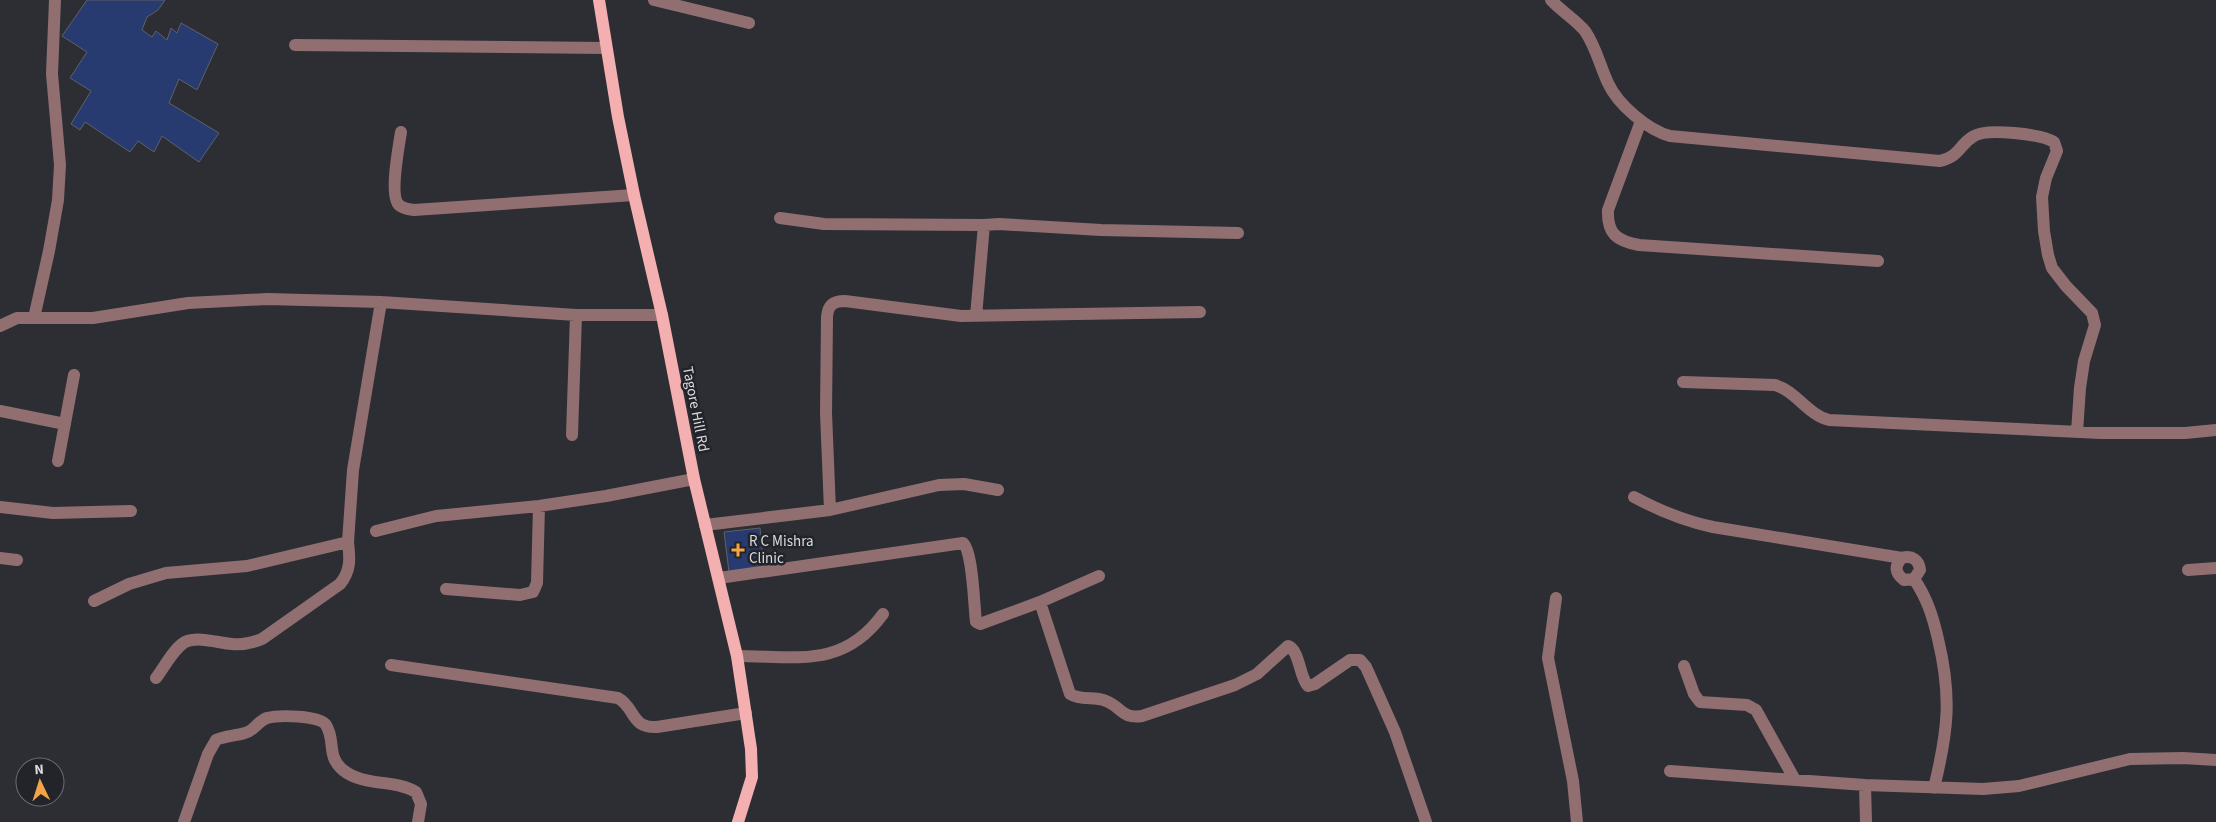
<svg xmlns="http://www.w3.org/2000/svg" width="2216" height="822" font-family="'Source Sans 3',sans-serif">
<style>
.building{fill:#273b71;stroke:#5f6167}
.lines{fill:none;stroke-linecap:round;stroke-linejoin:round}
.minor{stroke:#916f70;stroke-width:12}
.major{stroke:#f4afb1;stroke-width:12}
.poi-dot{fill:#f4a444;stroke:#22242a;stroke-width:2}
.labels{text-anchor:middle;stroke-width:5;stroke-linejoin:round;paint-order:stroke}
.street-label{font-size:15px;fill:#dadbdf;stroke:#22242a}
.poi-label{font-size:15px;fill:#dadbdf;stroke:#22242a;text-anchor:start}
</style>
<rect width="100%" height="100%" fill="#2c2e34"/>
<path class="building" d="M87,0H165L158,10L147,17L142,30L152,37L156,31L167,40L171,28L177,33L181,23L218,44L197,90L179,79L169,103L219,133L199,162L162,136L154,152L138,141L130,152L85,122L80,130L71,124L91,91L70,78L87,52L62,36Z
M760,528L764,569L729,572L724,532Z"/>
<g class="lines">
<path class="minor" d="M654,0L749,23
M1551,0C1561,11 1575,19 1585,31C1596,47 1600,66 1608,83C1618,105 1648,130 1670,136L1940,161C1962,155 1958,145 1974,136C1987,128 2041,134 2054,142L2057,151L2046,178L2042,197L2044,231L2048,255L2052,268L2066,286L2092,313L2095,325L2084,361L2080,388L2077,432
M295,45L606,48
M1641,121L1608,210C1607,234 1617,241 1639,245L1878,261
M401,132C399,146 389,196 399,205C403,209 409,209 414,210L634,195
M780,218L824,224L984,225
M976,316L984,225L999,224L1101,230L1238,233
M34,318L49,251L58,200L60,165L52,74L55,0
M0,326L17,318H93L188,303L267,299L381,302L576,315H662
M1683,382L1775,385C1796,391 1808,415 1829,420L2101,433H2185L2216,430
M0,411L65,424
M572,435L576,315
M58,461L74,375
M1634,497C1660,511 1684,521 1713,527L1902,558C1912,555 1919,560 1920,570L1914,579L1904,580C1895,573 1894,566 1902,558
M0,507L53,513L131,511
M830,510L826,413L827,317C828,305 833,301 845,301L961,316L1200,312
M705,525L830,510L939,485L964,484L998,490
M376,531L436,516L539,506L606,496L694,479
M0,558L17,560
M2188,570L2216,568
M719,578L963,543C973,552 974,607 976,622L980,624L1040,602L1099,576
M1914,579C1927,598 1933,617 1938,639C1952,697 1948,731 1934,788
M446,589L520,595L533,592L537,583L539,506
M1556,598L1548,658L1573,781L1577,822
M94,601L129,584L166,573L247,566L348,542L353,470L381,302
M1040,602L1070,694C1081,701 1095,696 1106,701C1122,707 1121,719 1142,716L1235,685L1257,674L1288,646C1300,650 1299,677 1308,686L1315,684L1350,660H1360L1366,667L1395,732L1426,822
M737,656C797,656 843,669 883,614
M391,665L618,698C636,708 630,728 657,727L746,713
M1684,666L1694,694L1700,702L1747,705L1756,710L1795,780
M156,678C164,668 173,649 185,642C199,636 218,643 232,644C242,645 252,643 262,639L340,584C351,571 350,558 348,542
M1670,771L1865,785L1983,789L2019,786L2130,759L2183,758L2216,760
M1865,785L1866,822
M184,822L208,754L216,740C225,736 235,736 245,733C254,731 258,721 267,718C278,715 320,715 326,725C336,741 326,756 343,770C364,787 395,779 416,792L421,804L418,822"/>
<path class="major" d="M599,0L618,117L634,195L662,315L694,479L737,656L751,749L752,777L738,822"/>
</g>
<path class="poi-dot" d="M735.5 542.5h5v5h5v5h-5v5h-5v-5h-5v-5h5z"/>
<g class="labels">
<g class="street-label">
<text transform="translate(696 409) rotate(79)" y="5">Tagore Hill Rd</text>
</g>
<g class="poi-label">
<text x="749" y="546">R C Mishra<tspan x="749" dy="17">Clinic</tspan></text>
</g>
</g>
<g transform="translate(40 782) rotate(356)"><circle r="24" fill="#22242a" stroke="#6c6d72"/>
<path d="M0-4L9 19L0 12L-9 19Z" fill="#f4a444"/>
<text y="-8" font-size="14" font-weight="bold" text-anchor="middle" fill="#dadbdf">N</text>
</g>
</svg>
